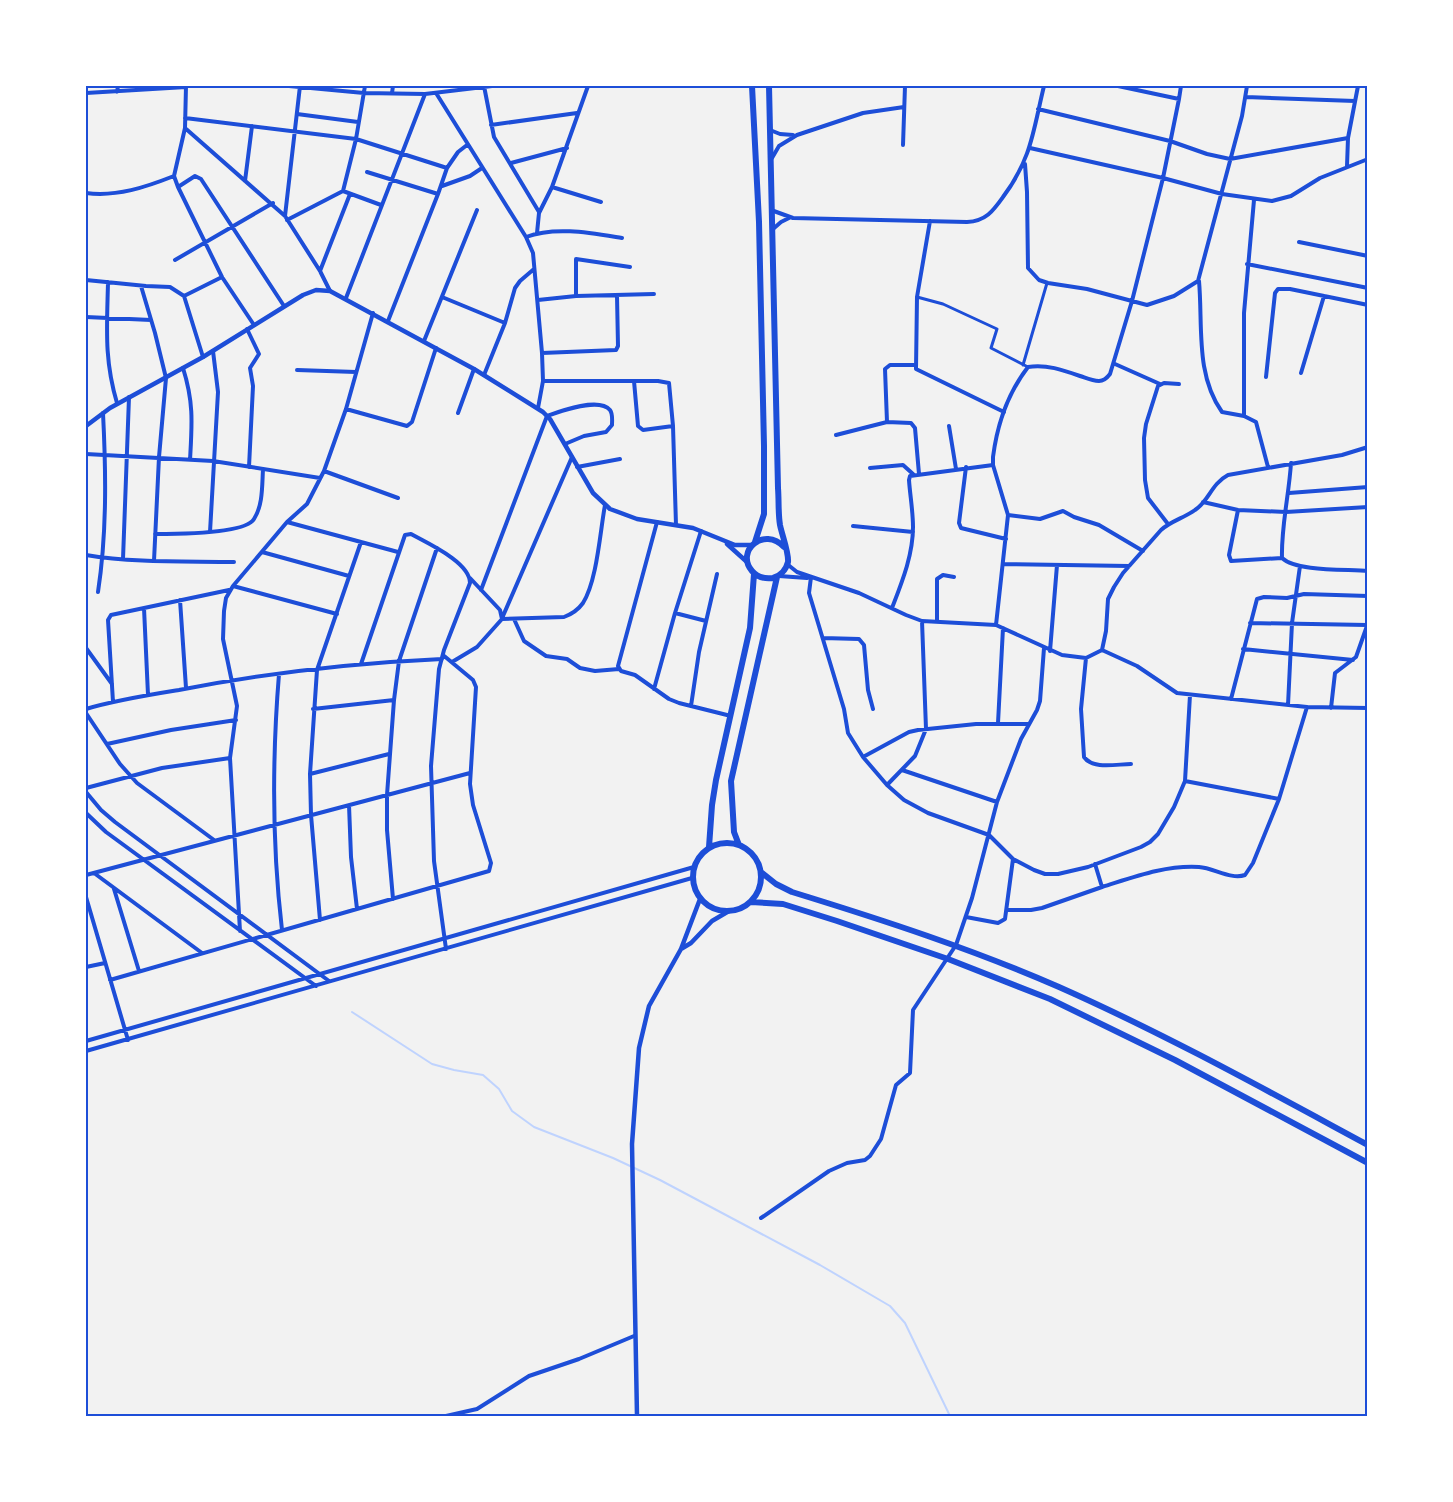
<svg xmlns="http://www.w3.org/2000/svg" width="1453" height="1502" font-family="'DM Sans',sans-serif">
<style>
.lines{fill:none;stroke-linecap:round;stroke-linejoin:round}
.stream{stroke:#bfd3fe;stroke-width:2}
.pedestrian{stroke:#1d4ed8;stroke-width:3}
.minor{stroke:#1d4ed8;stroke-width:4}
.tertiary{stroke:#1d4ed8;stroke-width:4.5}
.trunk{stroke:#1d4ed8;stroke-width:6}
.neatline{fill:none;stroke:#1d4ed8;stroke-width:2}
</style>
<rect width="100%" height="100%" fill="#f2f2f2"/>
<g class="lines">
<path class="stream" d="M352,1012L432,1064L454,1070L483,1075L499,1089L512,1111L534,1127L613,1158L660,1180L820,1265L890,1306L905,1323L950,1416"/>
<path class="pedestrian" d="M917,297L943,304L997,329L991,348L1028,367
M1023,365L1047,283"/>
<path class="minor" d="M289,86L364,93L425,94L492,86
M484,86L494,137L539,212
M117,92L118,86
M86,93L186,87
M392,93L393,86
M436,93L526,237L533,253L542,353L543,381L538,408
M1246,97L1355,101
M1179,99L1181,86
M1038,109L1170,141L1207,154L1230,159L1348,138
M297,114L358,122
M185,118L356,139L447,168
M491,125L577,113
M185,128L285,216L320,271L330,291
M770,130L780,134L793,135
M903,145L905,86
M1030,148L1163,178L1222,194L1272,201L1291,196L1320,178L1368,159
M772,158L779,146L797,135L863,113L904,107
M511,163L567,148
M1025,164L1027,192L1028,268L1039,280L1048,283L1087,289L1147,305L1174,296L1198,281L1242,116L1247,86
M1347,166L1348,138L1358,86
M367,172L438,194
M174,176L178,187
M245,181L252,126
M442,186L470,176L482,168
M552,187L601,202
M343,191L356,139L365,86
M86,193C117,197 146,187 174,176L185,128L186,86
M771,210L793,218L967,222C986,221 993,211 1003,197C1032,158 1033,131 1044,86
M285,216L300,86
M287,220L343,191L381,205
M930,221L917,297L916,369L1004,412
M773,229L781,222L789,218
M537,233L539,213L552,187L588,86
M526,237C555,226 591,233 622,238
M1299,242L1368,256
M175,260L273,203
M1247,264L1368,288
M320,271L350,194
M86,280L146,286L170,287L184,296L203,357
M1199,281C1203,325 1195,374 1222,412L1244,416L1256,422L1268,467
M108,282C107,328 104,359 117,403
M141,286L155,333L166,378L159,457L154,561
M184,296L222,277
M576,296V259L630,267
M442,297L505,323
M346,298L425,94
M538,300L576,296L654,294
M86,317L151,320
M388,321L438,194L447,168L458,152L467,145
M254,325L222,277L178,187L195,176L201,179L284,306
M247,329L259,354L250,368L253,386L249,467
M424,341L477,210
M542,353L616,350L618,346L617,296
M1115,364L1160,384
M183,368C194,403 192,424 190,460
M297,370L356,372
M1301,373L1324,296
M484,375L505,323L515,288L520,281L534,269
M1266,377L1275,293L1278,289H1290L1368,305
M543,381H658L669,383L673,426L676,525
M634,381L638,426L643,430L673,426
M346,409L407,426L412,422L436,348
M458,413L474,369
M1244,416V313L1254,200
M887,422L885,369L890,365H915
M949,426L956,469
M836,435L887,422L911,423L915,428L919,474
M86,454L213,461L320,478
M1291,463C1289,495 1281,527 1282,558C1297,572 1347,569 1368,571
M577,467L620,459
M966,467L959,523L961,528L1006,539
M870,468L903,465L913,474
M324,471L398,498
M1289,493L1368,487
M1203,502L1238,510L1286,512L1368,507
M1238,510L1229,555L1231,561L1282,558
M1008,515L1040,519L1063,511L1074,517L1099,525L1143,551
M287,522L398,552
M657,522L618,666L621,671L635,675L669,699L679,703L731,716
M1168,524L1148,498L1145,480L1144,438L1146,424L1158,386L1164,383L1179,384
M853,526L913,532
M210,532L218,392L213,351
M155,534C173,534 245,534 254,519C263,505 262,486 263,469
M262,552L349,576
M86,555C134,563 185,561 234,562
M123,559L129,397
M787,564L797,572L859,593L906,615L922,621L996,625L1062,655L1086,658L1102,650L1106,631L1108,599L1114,587L1123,573L1161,530C1171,521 1184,518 1195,510C1209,501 1211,484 1228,475L1342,455L1368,447
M1003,564L1129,566
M779,576L807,578
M811,577L809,593L844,709L848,733L863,757L887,785L904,800L928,813L989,835L1013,859L1034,870L1045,874H1058L1088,867L1141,847L1150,842L1158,834L1174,807L1185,781L1190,695
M233,586L337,614
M481,590L547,416C561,411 599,397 610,410C613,414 612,420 612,425L606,432L584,436L565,444
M98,592C107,533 106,472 103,413
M180,600L186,688
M144,608L148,695
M892,608C902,582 913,555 913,527C913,511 910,495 909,480L910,476L993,465
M675,613L706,621
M503,616L572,457
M502,619L564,617C572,614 578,610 583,603C597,581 600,532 605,505
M514,619L524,641L546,656L567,659L580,668L595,671L619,669
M937,622V579L943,575L954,577
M1250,623L1367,625
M996,625L1008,515L993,465V457C997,426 1008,393 1028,367C1046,364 1063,370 1080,376C1086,378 1092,381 1099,381C1104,381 1107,378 1110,374L1132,301L1163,178L1179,99L1118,86
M823,638L859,639L864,645L868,690L873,709
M86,648L112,684
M1243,649L1353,660
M1102,650L1137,666L1177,693L1307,707L1368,708
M1050,651L1057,565
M1086,658L1081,709L1084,757C1093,770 1117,764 1131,764
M452,662L477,647L502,619L500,610L470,578
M361,664L405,535L411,534C427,543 470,562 470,583L444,650L439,669L431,766L434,861L446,949
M279,674C272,760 272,845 282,930
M654,689L675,613L701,531
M1231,699L1257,599L1264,597L1287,598L1304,594L1368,596
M113,702L108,620L111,615L229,590
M1288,705L1292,623L1300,566
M691,706L699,652L717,574
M1331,708L1335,673L1356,657L1368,623
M86,709C116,700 148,695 179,690C266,673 354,663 442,659
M313,709L394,700
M86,713L120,764L137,783L214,840
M998,723L1003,628
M107,744L171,730L236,720
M863,757L909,732L918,730L976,724H1029
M902,770L997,802
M310,774L389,754
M1185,781L1279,799
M887,785L915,756L926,729L922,621
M86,788L162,768L230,758
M86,792L101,810L115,822L329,981
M349,805L351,857L357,909
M86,813L106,832L316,986
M1095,864L1102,887C1134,877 1165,865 1199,867C1214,868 1231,880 1245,875L1253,863L1279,799L1307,707
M94,873L202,953
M86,875L470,773
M114,889L139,971
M86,897L128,1040
M393,899L387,830V795L394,700L399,661L437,548
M1007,910H1031L1042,908L1102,887
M966,917L998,923L1005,919L1013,859
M320,920L311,815L310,774L317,670L361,542
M240,931L230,758L237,706L223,639L224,611L226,598L233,586L287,522L307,504L324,471L346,409L373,313
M86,967L105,963
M110,980L489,871L491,863L473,805L470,784L476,687L473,680L443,655
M86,1041L694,867
M86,1051L692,878
M761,1218L829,1171L847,1163L865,1160L870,1156L881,1139L896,1085L910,1073L913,1010L956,945L972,898L997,802L1021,739L1037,710L1040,701L1044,648
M446,1416L477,1409L529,1376L579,1359L634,1336"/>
<path class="tertiary" d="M86,426L110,408L203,357L303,295L316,290L330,291L474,369L543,412L550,419L593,493L610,509L637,519L693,528L735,545H752
M727,544L747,562
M681,949L691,943L712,921L729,911
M637,1416L632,1144L639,1048L649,1006L681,949L700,899"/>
<path class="trunk" d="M752,86L759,222L764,446V514L755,542
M769,86L778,488C779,501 778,513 780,525C782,535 789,553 788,562C786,570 780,576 773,578C765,579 757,577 752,571C735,551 764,526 784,547
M693 877a34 34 0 1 1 68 0a34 34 0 1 1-68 0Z
M739,845L734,832L731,781L777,577
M709,847L712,805L716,780L750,628L754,574
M761,872L776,884L792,892C883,920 972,949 1059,987C1165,1034 1266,1090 1368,1145
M751,902L783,904L837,921L948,959L1050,999L1175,1060L1368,1163"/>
</g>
<rect width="1453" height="1502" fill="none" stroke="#ffffff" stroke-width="174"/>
<rect x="87" y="87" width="1279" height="1328" class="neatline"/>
</svg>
